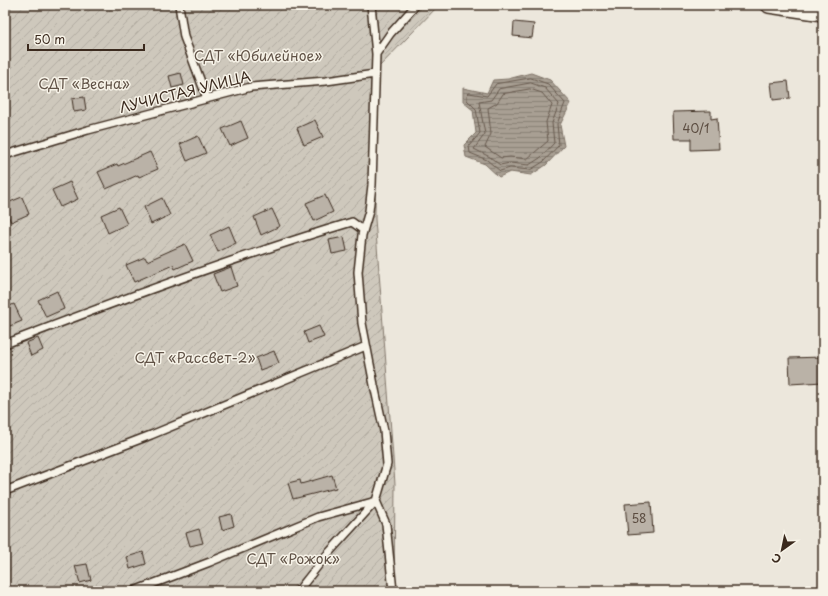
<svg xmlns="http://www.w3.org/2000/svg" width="828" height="596" font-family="'Playpen Sans',sans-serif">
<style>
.garden{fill:url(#garden-furrows);stroke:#84796d}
.water{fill:url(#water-rules);stroke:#7c7064}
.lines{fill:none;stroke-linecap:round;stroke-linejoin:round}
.shore{stroke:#67594d;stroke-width:1}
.building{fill:#bab2a7;stroke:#3b2a1e}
.service-casing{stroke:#3b2a1e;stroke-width:10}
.minor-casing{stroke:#3b2a1e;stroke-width:18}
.service{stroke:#f7f3e8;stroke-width:7}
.minor{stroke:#f7f3e8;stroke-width:15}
.labels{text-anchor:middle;stroke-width:3;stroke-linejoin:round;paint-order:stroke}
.number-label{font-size:12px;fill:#5b4c40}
.park-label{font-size:14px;fill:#605246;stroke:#f7f3e8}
.street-label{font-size:14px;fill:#3b2a1e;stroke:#f7f3e8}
</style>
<defs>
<pattern id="garden-furrows" width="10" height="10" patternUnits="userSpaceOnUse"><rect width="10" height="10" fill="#cec8bc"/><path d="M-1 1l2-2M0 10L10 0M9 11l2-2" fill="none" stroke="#b2aca1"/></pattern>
<pattern id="water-rules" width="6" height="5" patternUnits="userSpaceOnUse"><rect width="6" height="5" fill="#a89f93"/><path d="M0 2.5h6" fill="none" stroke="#8a8277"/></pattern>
</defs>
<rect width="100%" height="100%" fill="#ece7dc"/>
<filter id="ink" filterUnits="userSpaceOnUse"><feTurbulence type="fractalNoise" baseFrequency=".025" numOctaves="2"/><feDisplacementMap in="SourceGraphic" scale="8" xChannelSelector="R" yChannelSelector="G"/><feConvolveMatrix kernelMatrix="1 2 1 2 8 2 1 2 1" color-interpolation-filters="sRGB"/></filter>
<g filter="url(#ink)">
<path class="garden" d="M5,5H439L376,70L375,219L395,484L394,591H5Z"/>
<path class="water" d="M531,73L550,80L571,103L560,125L564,146L546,165L531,175L510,172L499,177L485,164L466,157L464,145L476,133L473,110L463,102V88L487,93L493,80L508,79Z"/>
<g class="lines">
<path class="shore" d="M531,78L548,84L565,103L557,124L559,145L543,162L530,170L510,168L500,171L487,160L470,153L469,146L480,133L476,109L467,100V95L469,93L487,96L496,84Z
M531,83L545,88L559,104L552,123L554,143L540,158L529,165L510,163L500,165L490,157L474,149L485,134L479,102L491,100L499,89Z
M530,89L542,93L552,105L546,122L548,141L527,159L510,157L501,158L485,147L491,134L488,108L497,103L503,94Z"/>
</g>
<path class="building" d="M514,22L534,24L532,38L513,36Z
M181,73L184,85L172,88L169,76Z
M788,81L790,98L773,100L771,83Z
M84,97L86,110L74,112L72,99Z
M711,111V119L717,118L719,149L691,150V139H674L673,112Z
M315,120L323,137L304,145L297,128Z
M241,121L248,138L230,146L222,129Z
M198,136L206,153L187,161L180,144Z
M150,152L158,169L139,177L138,175L106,189L98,172L117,164L118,166Z
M70,182L78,199L60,207L52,190Z
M325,195L333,212L314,221L306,203Z
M22,197L29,214L11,222L5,209V204Z
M162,198L170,215L151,224L144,207Z
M119,207L127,224L108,233L101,215Z
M272,209L280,226L261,235L254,217Z
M229,226L236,243L218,252L210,235Z
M344,237L347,251L332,254L329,240Z
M185,244L193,261L175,269L173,265L134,282L126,265L145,257L147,261Z
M231,267L237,286L220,292L213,274Z
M57,291L64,309L46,317L38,300Z
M14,304L22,321L5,328V308Z
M319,326L324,337L308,343L304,332Z
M38,338L43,350L31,356L26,343Z
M274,351L279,363L260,370L256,358Z
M823,357V382L790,384L789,358Z
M332,475L336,488L293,499L288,483L300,480L301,484Z
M651,502L653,533L628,535L625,504Z
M231,514L234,526L222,530L219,517Z
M199,529L203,543L190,546L186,533Z
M143,552L146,564L130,569L127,557Z
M87,564L91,580L80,583L75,566Z"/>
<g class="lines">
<defs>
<path id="service" d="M179,5L184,37L207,98
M371,5L376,54
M5,155L88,130L251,87L326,81L375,74
M5,344C119,300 235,257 352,222L363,230
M5,491L151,435L366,346
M376,501L386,524L393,591
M134,591L210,562L318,517L376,501
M298,591L324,558L376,501L387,464L384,431L374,385L362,323L358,272L362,235L369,211L372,185L376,54L390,34L416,5"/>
<path id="minor" d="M769,5L823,13"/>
</defs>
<use href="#service" class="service-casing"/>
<use href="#minor" class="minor-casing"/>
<use href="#service" class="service"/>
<use href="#minor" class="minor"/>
</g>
</g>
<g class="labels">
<g class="number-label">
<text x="696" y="133">40/1</text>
<text x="639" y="523">58</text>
</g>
<g class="park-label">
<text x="258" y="61">СДТ «Юбилейное»</text>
<text x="84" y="89">СДТ «Весна»</text>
<text x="195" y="363">СДТ «Рассвет-2»</text>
<text x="293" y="564">СДТ «Рожок»</text>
</g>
<g class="street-label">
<text transform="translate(185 92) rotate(-14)" y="5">ЛУЧИСТАЯ УЛИЦА</text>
</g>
</g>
<rect width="828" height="596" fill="none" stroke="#f7f3e8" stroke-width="20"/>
<rect x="10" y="10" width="808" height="576" fill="none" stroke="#3b2a1e" stroke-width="1.5" filter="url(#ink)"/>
<g transform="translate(782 550) rotate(213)" stroke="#f7f3e8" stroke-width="3" paint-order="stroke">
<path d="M0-3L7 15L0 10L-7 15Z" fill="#3b2a1e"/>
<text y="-6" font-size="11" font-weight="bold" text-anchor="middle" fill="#3b2a1e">С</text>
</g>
<path d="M28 44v6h116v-6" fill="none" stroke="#3b2a1e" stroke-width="2"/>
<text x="34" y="44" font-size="12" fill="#3b2a1e" stroke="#f7f3e8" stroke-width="3" paint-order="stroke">50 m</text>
</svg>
